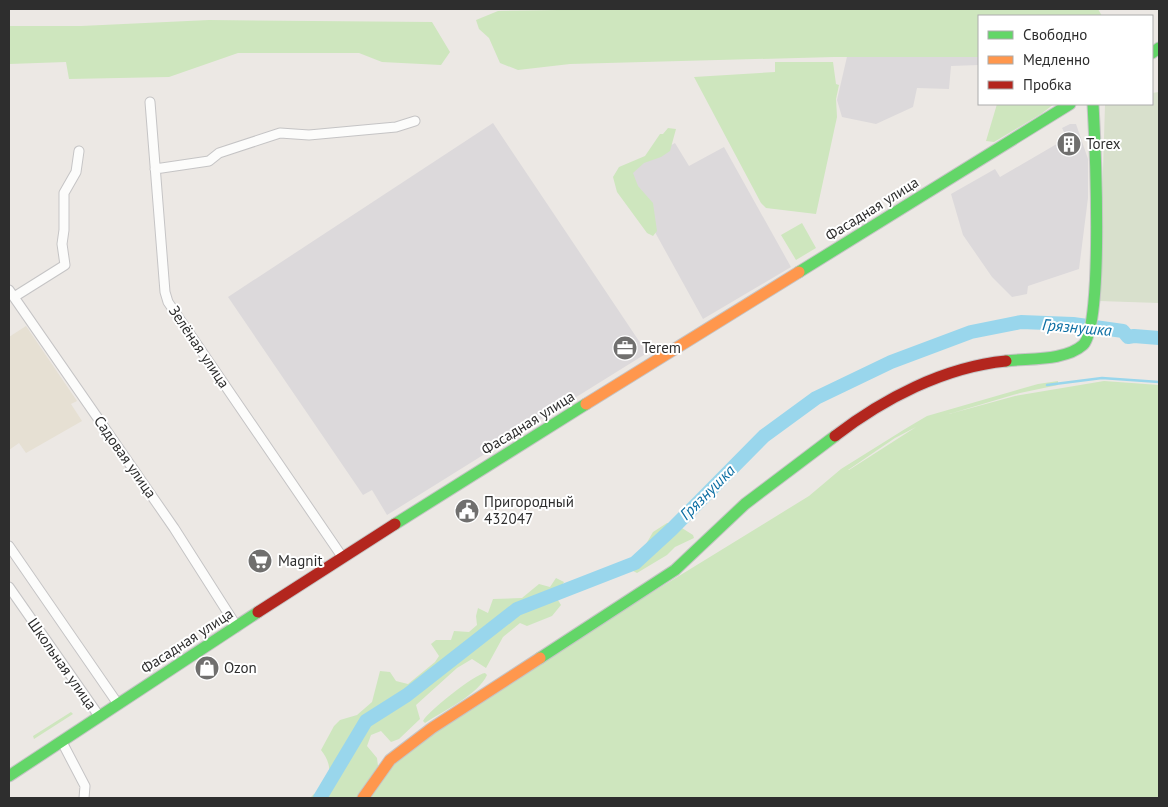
<svg xmlns="http://www.w3.org/2000/svg" width="1168" height="807" font-family="'PT Sans',sans-serif">
<style>
.industrial{fill:#dcd9db}
.education{fill:#e6e0d3}
.green{fill:#cee6be;fill-rule:evenodd}
.cemetery{fill:#d8e0cc}
.lines{fill:none;stroke-linecap:round;stroke-linejoin:round}
.stream{stroke:#99d6ec;stroke-width:2.5}
.river{stroke:#99d6ec;stroke-width:14}
.street-casing{stroke:#c5c4c5;stroke-width:11}
.fast-casing{stroke:#c5c4c5;stroke-width:13}
.slow-casing{stroke:#c5c4c5;stroke-width:13}
.jam-casing{stroke:#c5c4c5;stroke-width:13}
.street{stroke:#fcfcfb;stroke-width:9}
.fast{stroke:#63d668;stroke-width:11}
.slow{stroke:#ff974d;stroke-width:11}
.jam{stroke:#b3261e;stroke-width:11}
.labels{text-anchor:middle;stroke-width:4;stroke-linejoin:round;paint-order:stroke}
.poi-label{font-size:15px;fill:#2e2e2e;stroke:#fff;text-anchor:start}
.street-label{font-size:15px;fill:#2e2e2e;stroke:#fff}
.water-label{font-size:16px;font-style:italic;fill:#0d6fa3;stroke:#fff}
</style>
<rect width="100%" height="100%" fill="#ece8e4"/>
<path class="industrial" d="M979,45V65L951,66L949,89L917,88L913,107L876,124L842,117L837,100L849,48Z
M493,123L647,353L387,515L372,490L363,495L228,297Z
M1070,124H1076L1088,159V198L1079,269L1028,286L1027,294L1012,297L992,277L963,235L951,194L995,169L1000,177L1067,138L1062,128Z
M675,143L689,166L724,147L791,267L703,319L656,234L630,168Z"/>
<path class="education" d="M26,326L77,401L71,404L82,421L26,453L19,443L9,450V337Z"/>
<path class="green" d="M626,9H1098L1102,16H979V57H834L570,64L518,70L500,63L489,38L479,29L476,20L498,11Z
M209,20L432,22L450,52L441,65L382,62L359,53H238L169,77L69,79L66,62L9,64V26H81Z
M775,62H833L836,84L839,85L836,99L837,117L816,214L766,208L761,203L694,77L775,72Z
M997,104H1054L1041,114L994,142L986,141Z
M668,128L676,129L670,151L661,157L644,163L633,173L638,186L653,203L657,231L653,236L647,233L617,192L613,177L619,167L645,156L660,134H663Z
M802,223L816,248L796,260L781,235Z
M1058,381V385L1020,393L949,414L1015,396L1104,381L1159,385V798H370L386,770L445,725L617,614L809,496L841,469L905,429L927,416L1038,384ZM916,427L849,470H848L895,438Z
M667,523H674L693,535L694,538L675,547L667,555L637,573L631,570L653,532Z
M556,578L564,582L556,597L561,605L552,616L527,626L520,623L503,637L486,668L472,659L457,668L416,705L420,719L399,739L391,742L381,731L371,735L367,746L377,758L378,766L358,798H310L314,794H320C330,777 334,767 321,750L334,726L340,720L357,715L372,702L380,671L390,672L396,681L408,684L435,662L439,656L431,644L436,640H451L454,631L469,632L477,625L476,616L478,608L488,613L493,599L522,598L539,584L550,587Z
M485,673L487,675C478,695 443,711 425,723L423,721C428,711 475,674 485,673Z
M71,712L73,714L34,739L33,736Z"/>
<path class="cemetery" d="M1159,92V303L1099,301L1105,105L1152,104V93Z"/>
<g class="lines">
<path class="stream" d="M1047,385L1102,378L1159,382"/>
<path class="river" d="M320,798L366,721L407,695L517,609L635,563L672,529L764,436L816,398L891,362L971,332L1021,322L1073,324L1123,331L1128,337L1134,336L1159,338"/>
<defs>
<path id="street" d="M150,102L165,292L168,302L343,558
M155,169L209,161L219,153L280,133L309,135L396,127L415,121
M9,290L174,528L237,627
M14,297L65,265L62,244L64,230V193L76,172L79,151
M9,546L118,704
M9,587L99,716
M62,742L85,786L84,798"/>
<path id="fast" d="M1152,53L1159,48
M799,272L1070,104
M1006,361C1029,358 1065,361 1083,345C1104,326 1095,140 1093,104
M395,524L586,404
M540,658L675,570L745,504L835,436
M9,776L258,612"/>
<path id="slow" d="M586,404L799,272
M363,798L390,760L432,728L540,658"/>
<path id="jam" d="M835,436C883,399 944,367 1006,361
M258,612L395,524"/>
</defs>
<use href="#street" class="street-casing"/>
<use href="#fast" class="fast-casing"/>
<use href="#slow" class="slow-casing"/>
<use href="#jam" class="jam-casing"/>
<use href="#street" class="street"/>
<use href="#fast" class="fast"/>
<use href="#slow" class="slow"/>
<use href="#jam" class="jam"/>
</g>
<defs>
<symbol id="building-disc" viewBox="-11 -11 22 22"><circle r="9.5" fill="#706f6e" stroke="#fff"/><path d="M-4-6H4V6H1V3H-1V6H-4ZM-2.5-4.3h1.7v1.8h-1.7ZM.8-4.3h1.7v1.8H.8ZM-2.5-1h1.7V.8h-1.7ZM.8-1h1.7V.8H.8Z" fill="#fff"/></symbol>
<symbol id="office-disc" viewBox="-11 -11 22 22"><circle r="9.5" fill="#706f6e" stroke="#fff"/><path d="M-6-3h4V-5.5h4V-3h4V5H-6ZM-1-4.5V-3h2v-1.5ZM-6 0V1H6V0Z" fill="#fff"/></symbol>
<symbol id="civic-disc" viewBox="-11 -11 22 22"><circle r="9.5" fill="#706f6e" stroke="#fff"/><path d="M-.6-6.5H3V-4.5H.6V-3L4-1V1h2V6H-6V1h2V-1L-.6-3ZM-1.2 2.5V6h2.4V2.5Z" fill="#fff"/></symbol>
<symbol id="supermarket-disc" viewBox="-11 -11 22 22"><circle r="9.5" fill="#706f6e" stroke="#fff"/><path d="M-6-5.5h2.5l.6 2H6L4.5 2H-2.5L-4.4-4H-6ZM-1.5 3.2a1.3 1.3 0 1 0 .1 0ZM3 3.2a1.3 1.3 0 1 0 .1 0Z" fill="#fff"/></symbol>
<symbol id="shop-disc" viewBox="-11 -11 22 22"><circle r="9.5" fill="#706f6e" stroke="#fff"/><path d="M-5-2.5h2.3a2.7 3.5 0 0 1 5.4 0H5L5.5 6h-11ZM-1.5-2.5h3a1.5 2.3 0 0 0-3 0Z" fill="#fff"/></symbol>
</defs>
<g fill-rule="evenodd">
<use href="#building-disc" x="1055" y="130" width="28" height="28"/>
<use href="#office-disc" x="611" y="334" width="28" height="28"/>
<use href="#civic-disc" x="453" y="497" width="28" height="28"/>
<use href="#supermarket-disc" x="246" y="547" width="28" height="28"/>
<use href="#shop-disc" x="193" y="654" width="28" height="28"/>
</g>
<g class="labels">
<g class="poi-label">
<text x="1086" y="149">Torex</text>
<text x="642" y="353">Terem</text>
<text x="484" y="507">Пригородный<tspan x="484" dy="17">432047</tspan></text>
<text x="278" y="566">Magnit</text>
<text x="224" y="673">Ozon</text>
</g>
<g class="street-label">
<text transform="translate(872 209) rotate(-32)" y="5">Фасадная улица</text>
<text transform="translate(199 347) rotate(56)" y="5">Зелёная улица</text>
<text transform="translate(528 423) rotate(-32)" y="5">Фасадная улица</text>
<text transform="translate(125 457) rotate(55)" y="5">Садовая улица</text>
<text transform="translate(187 641) rotate(-33)" y="5">Фасадная улица</text>
<text transform="translate(62 664) rotate(55)" y="5">Школьная улица</text>
</g>
<g class="water-label">
<text transform="translate(1077 327) rotate(5)" y="6">Грязнушка</text>
<text transform="translate(707 492) rotate(-45)" y="6">Грязнушка</text>
</g>
</g>
<rect width="1168" height="807" fill="none" stroke="#2e2e2e" stroke-width="20"/>
<rect x="978" y="15" width="175" height="90" fill="#ffffff" stroke="#ababab"/>
<rect x="988" y="31" width="25" height="8" fill="#63d668" stroke="#ababab"/>
<text x="1023" y="40" font-size="15" fill="#2e2e2e">Свободно</text>
<rect x="988" y="56" width="25" height="8" fill="#ff974d" stroke="#ababab"/>
<text x="1023" y="65" font-size="15" fill="#2e2e2e">Медленно</text>
<rect x="988" y="81" width="25" height="8" fill="#b3261e" stroke="#ababab"/>
<text x="1023" y="90" font-size="15" fill="#2e2e2e">Пробка</text>
</svg>
